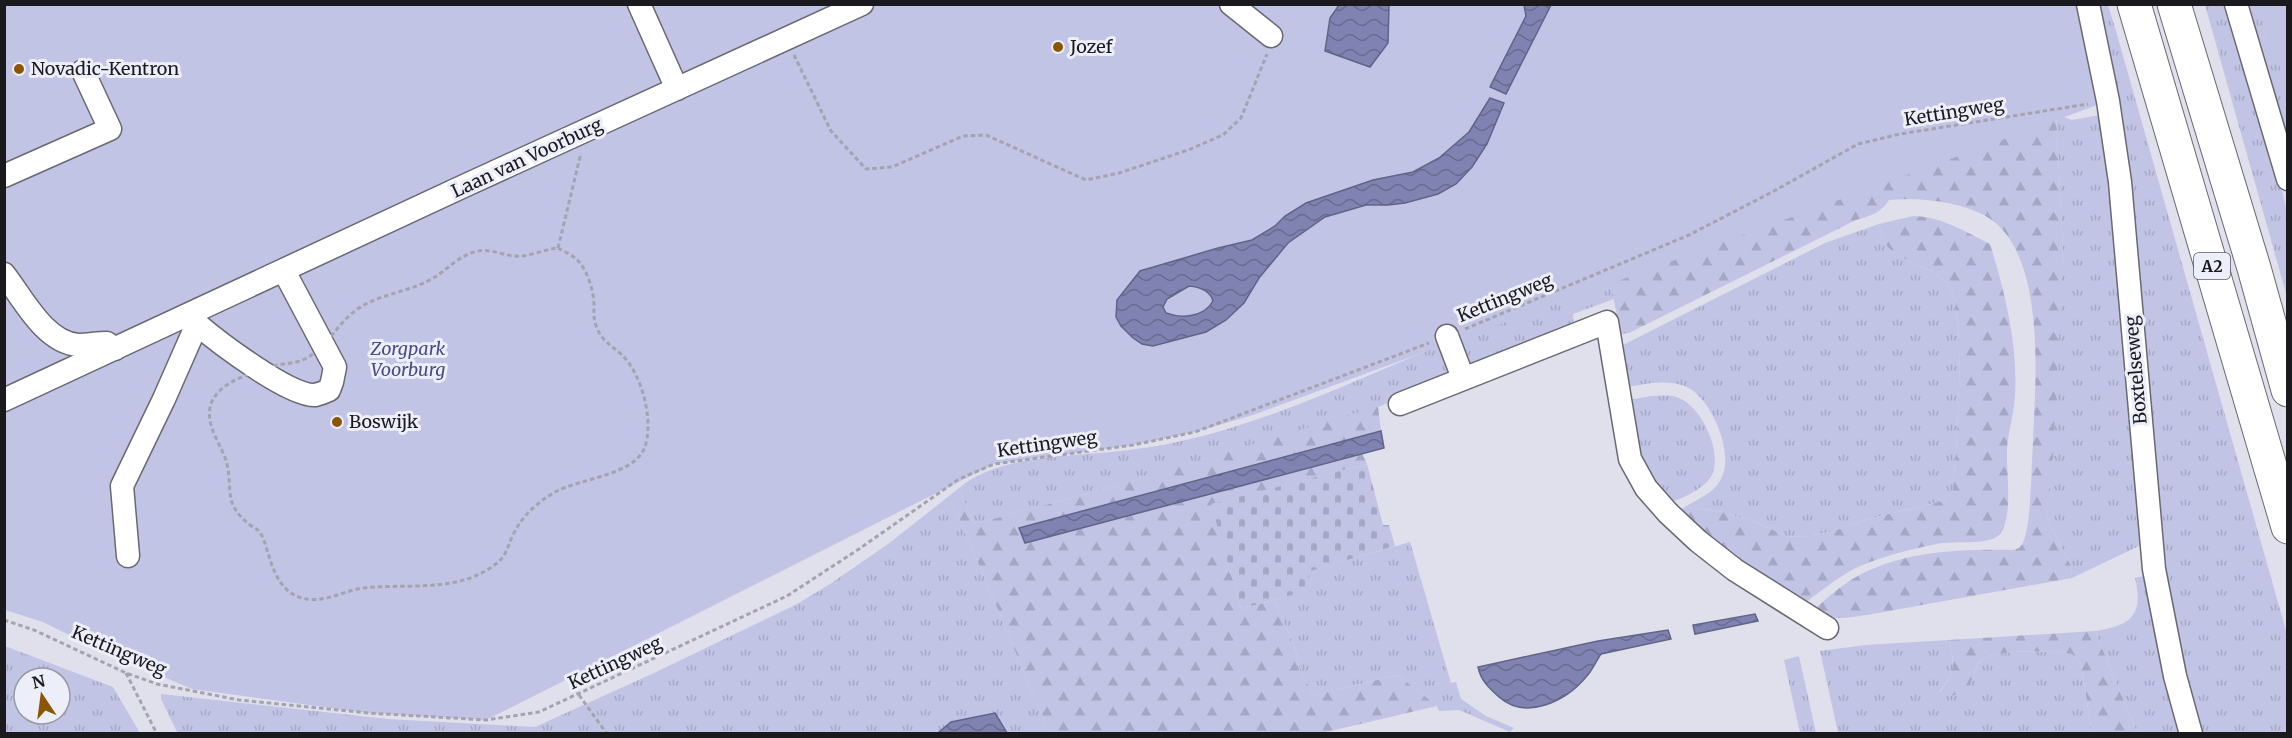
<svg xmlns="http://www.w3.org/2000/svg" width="2292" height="738" font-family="Merriweather,serif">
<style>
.grass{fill:url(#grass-tufts);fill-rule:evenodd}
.forest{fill:url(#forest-firs)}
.cemetery{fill:url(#cemetery-stones)}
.green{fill:#c1c4e5}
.water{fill:url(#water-waves);stroke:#616486;stroke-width:1.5;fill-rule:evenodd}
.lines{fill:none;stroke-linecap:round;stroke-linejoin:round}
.minor-casing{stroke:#686973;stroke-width:25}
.highway-casing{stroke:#686973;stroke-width:35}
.path{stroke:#a3a4ae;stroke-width:3;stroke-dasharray:4.5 3;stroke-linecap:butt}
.minor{stroke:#fff;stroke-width:22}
.highway{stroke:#fff;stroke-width:33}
.poi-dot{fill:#8a5700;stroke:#eceef9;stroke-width:2}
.labels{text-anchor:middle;stroke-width:6;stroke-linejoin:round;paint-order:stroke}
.shield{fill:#eceef9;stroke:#595a60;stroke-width:1.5}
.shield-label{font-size:16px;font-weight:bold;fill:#1a1a1e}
.poi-label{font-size:18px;fill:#1a1a1e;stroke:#eceef9;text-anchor:start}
.street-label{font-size:18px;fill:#1a1a1e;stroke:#eceef9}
.park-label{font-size:18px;font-style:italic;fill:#494a88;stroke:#eceef9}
</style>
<defs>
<pattern id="grass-tufts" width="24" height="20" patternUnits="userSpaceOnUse" patternTransform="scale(1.5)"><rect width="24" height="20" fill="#c1c4e5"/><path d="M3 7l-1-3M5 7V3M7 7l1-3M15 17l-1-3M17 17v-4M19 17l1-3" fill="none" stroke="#a5a8c4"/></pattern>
<pattern id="forest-firs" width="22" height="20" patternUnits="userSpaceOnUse" patternTransform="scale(1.5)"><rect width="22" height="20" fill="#c1c4e5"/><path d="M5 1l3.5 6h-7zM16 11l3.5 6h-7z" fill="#a5a8c4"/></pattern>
<pattern id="cemetery-stones" width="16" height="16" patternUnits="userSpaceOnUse" patternTransform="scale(1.5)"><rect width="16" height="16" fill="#c1c4e5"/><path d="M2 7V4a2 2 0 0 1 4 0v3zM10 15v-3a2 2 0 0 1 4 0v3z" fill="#a5a8c4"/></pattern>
<pattern id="water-waves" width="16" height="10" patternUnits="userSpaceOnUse" patternTransform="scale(1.5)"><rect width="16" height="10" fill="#8083b2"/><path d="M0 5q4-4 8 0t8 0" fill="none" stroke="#686a90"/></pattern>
</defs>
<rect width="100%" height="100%" fill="#dfe0ec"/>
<path class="grass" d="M2099,5H2108L2116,31L2287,634V733H2201L2171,622L2159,546L2120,113L2112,62Z
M2205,5H2226L2280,183L2287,211V297Z
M2245,5H2287V142Z
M2056,114L2072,120L2106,114L2141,545L2072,578L2071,566L2047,518L2063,250Z
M1879,224C1881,230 1882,241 1886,245C1902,264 1932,265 1948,284C1968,308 1956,454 1953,490L1943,501L1868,519L1831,532L1800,537L1785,536L1758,523L1719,511L1685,507C1698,499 1714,493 1721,479C1735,454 1712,401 1689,388C1669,378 1645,384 1624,388L1623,345L1825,243Z
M1609,277L1614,299L1573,314L1574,329L1378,407L1112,487L974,524L959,488C1000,453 1076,457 1129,450C1232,438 1329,392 1424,352C1486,327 1547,302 1609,277Z
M1651,396C1660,396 1671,394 1679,398C1703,407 1728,462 1707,482C1695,494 1673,502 1657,507L1642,491L1629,400Z
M949,496L986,581L1049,733H1007L994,713L951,722L938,734H178L161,699V694L388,719L535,727L654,673L797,604L830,584L888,544Z
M1410,542L1451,683L1456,682L1461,699L1486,716L1514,728L1510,732L1459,710L1439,711L1437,706L1398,675L1314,695L1300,671L1295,648L1274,600L1309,590L1306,572Z
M2148,575L2183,733H2137L2095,631C2131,626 2144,615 2135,578Z
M1949,640C1955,665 1955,673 1939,692L1971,682C1974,674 1976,663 1984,658C2001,649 2053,651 2072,654L2081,664L2092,733H1838L1820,651L1865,645Z
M5,646L113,687L140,733H5ZM24,678H60V714H24Z
M1799,656L1816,733H1800L1784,660Z"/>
<path class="forest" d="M2056,114L2063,250L2053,457L2047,518L2071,566L2072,578L1867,615C1846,618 1831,621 1812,611C1826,599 1840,586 1856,577C1903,551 1958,549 2011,550C2012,550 2018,549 2019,548C2031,540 2031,477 2032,463C2034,399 2048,278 2001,228C1977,202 1922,197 1889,200C1881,213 1870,216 1856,220L1629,333L1621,334L1609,277Z
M1913,216C1940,216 1966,232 1990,244C2005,292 2018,345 2015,396C2014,414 2008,432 2007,450C2006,471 2014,519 1999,535C1988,546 1953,540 1937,544C1908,550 1877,557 1850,571C1833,581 1817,594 1802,605L1675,513L1685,507L1719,511L1758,523L1785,536L1800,537L1831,532L1868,519L1943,501L1953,490C1956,454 1968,308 1948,284C1932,265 1902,264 1886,245C1882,241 1881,230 1879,224Z
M1378,406L1381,431L1019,529L1025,543L1362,453L1367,464L1212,504L1241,609L1274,600L1295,648L1300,671L1314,695L1398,675L1437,706L1322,733H1049L986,581L949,496L959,488L974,524L1112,487Z
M2095,631L2137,733H2092L2081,664L2072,654C2053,651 2001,649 1984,658C1972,665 1975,682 1966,690C1959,696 1947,696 1939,697V693C1955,673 1955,665 1949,640Z"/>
<path class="cemetery" d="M1367,464L1383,525H1389L1395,546L1307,572L1310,590L1241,609L1211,504Z"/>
<path class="green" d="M2088,4L2108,101L1253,415L1195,432L1133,445L994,464L486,720L368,713L192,689L89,645L43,622L5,610L4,5Z
M2260,5H2287V88Z"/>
<path class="water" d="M1339,5H1389L1388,43L1370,67L1325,51L1330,18Z
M1524,5H1551L1506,94L1490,87L1526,16Z
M1490,98L1504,103L1487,144L1472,167L1456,184L1438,194L1405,203L1388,205H1366L1325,217L1288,243L1259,278L1244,303L1226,320L1206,332L1153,346L1142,344L1133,338L1121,326L1116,317L1117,300L1140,271L1218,248L1252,240L1275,226L1285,216L1306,203L1373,180L1413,172L1439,158L1469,132ZM1189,286C1200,287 1210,290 1213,301C1204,317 1182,319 1166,313L1163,307L1167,299Z
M1381,431L1384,448L1025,543L1019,528Z
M1755,614L1758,621L1695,634L1693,625Z
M1668,630L1671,639L1601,654C1596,661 1592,671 1586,677C1566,701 1526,721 1499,697C1489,688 1481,681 1478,667L1598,641Z
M995,713L1007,733H938L951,722Z"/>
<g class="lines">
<defs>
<path id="minor" d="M639,4L677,89
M1231,4L1271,36
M2088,4L2108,101L2120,182L2154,569L2175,676L2191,734
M2236,4L2288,179
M4,176L110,129L83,71
M4,274C23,298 44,342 78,345C87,345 98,343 107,343L115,349
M197,324C218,342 289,396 315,395C319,394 325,392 329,390L332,382L335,367L284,271
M1447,336L1463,378
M4,400L464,186L862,4
M1400,404L1607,322L1630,459L1646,488L1668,513L1698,541L1735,570L1827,628
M128,556L122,486L164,399L197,324L192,313"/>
<path id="highway" d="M2134,4L2288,527
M2174,4L2254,268L2288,390"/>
</defs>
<use href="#minor" class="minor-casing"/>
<use href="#highway" class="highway-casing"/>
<path class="path" d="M794,55L831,131L866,169L892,167L963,136L986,135L1086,180L1119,173L1188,150L1223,135L1241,118L1267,54
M558,248C565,252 575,256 579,262C588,272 593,290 594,303C594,312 593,319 597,328C602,341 612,346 622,355C642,374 655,423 644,449C633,475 579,479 555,492C538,502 524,514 515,531C508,542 508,555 497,563C459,594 408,583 363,588C342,591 324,604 302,598C283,593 274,574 269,556C266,549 265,539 260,533C258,529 254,528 250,525C223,503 233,493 227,464C222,444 204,426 211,404C219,381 254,372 274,366C284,363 295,364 305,359C324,349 334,330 350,315C374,293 408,294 435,277C449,268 461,254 478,251C493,248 507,258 522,256C533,255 546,249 558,248Z
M558,248L581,153
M1465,329L1689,235L1774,191L1858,144L1900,134L2088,104
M4,620L34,630L126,673L157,684L239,700L368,713L486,720L539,712L787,596L859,549L959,479L994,464L1133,445L1195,432L1429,343
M126,673L157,734
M579,695L607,734"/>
<use href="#minor" class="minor"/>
<use href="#highway" class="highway"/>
</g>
<g class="poi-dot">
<circle cx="1058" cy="47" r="6"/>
<circle cx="19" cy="69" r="6"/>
<circle cx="337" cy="422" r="6"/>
</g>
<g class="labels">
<rect class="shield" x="2194" y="253" width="36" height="26" rx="4.5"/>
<g class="shield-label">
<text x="2212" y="272">A2</text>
</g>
<g class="poi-label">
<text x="1070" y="53">Jozef</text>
<text x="31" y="75">Novadic-Kentron</text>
<text x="349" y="428">Boswijk</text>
</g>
<g class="street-label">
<text transform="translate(1954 112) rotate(-9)" y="6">Kettingweg</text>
<text transform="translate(527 158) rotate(-25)" y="6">Laan van Voorburg</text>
<text transform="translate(1505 298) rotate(-22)" y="6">Kettingweg</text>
<text transform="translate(2136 370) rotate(-95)" y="6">Boxtelseweg</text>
<text transform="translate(1047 444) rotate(-8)" y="6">Kettingweg</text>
<text transform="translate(119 651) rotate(23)" y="6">Kettingweg</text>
<text transform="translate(615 663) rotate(-25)" y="6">Kettingweg</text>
</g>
<g class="park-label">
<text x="408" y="355">Zorgpark<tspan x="408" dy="21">Voorburg</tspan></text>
</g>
</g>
<rect width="2292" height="738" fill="none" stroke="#1a1a1e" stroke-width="12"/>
<g transform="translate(42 696) rotate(347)"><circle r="28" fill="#eceef9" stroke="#9899a1" stroke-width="1.5"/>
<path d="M0-4.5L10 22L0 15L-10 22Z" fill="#8a5700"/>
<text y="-9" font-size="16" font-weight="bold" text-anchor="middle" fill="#1a1a1e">N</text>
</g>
</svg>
